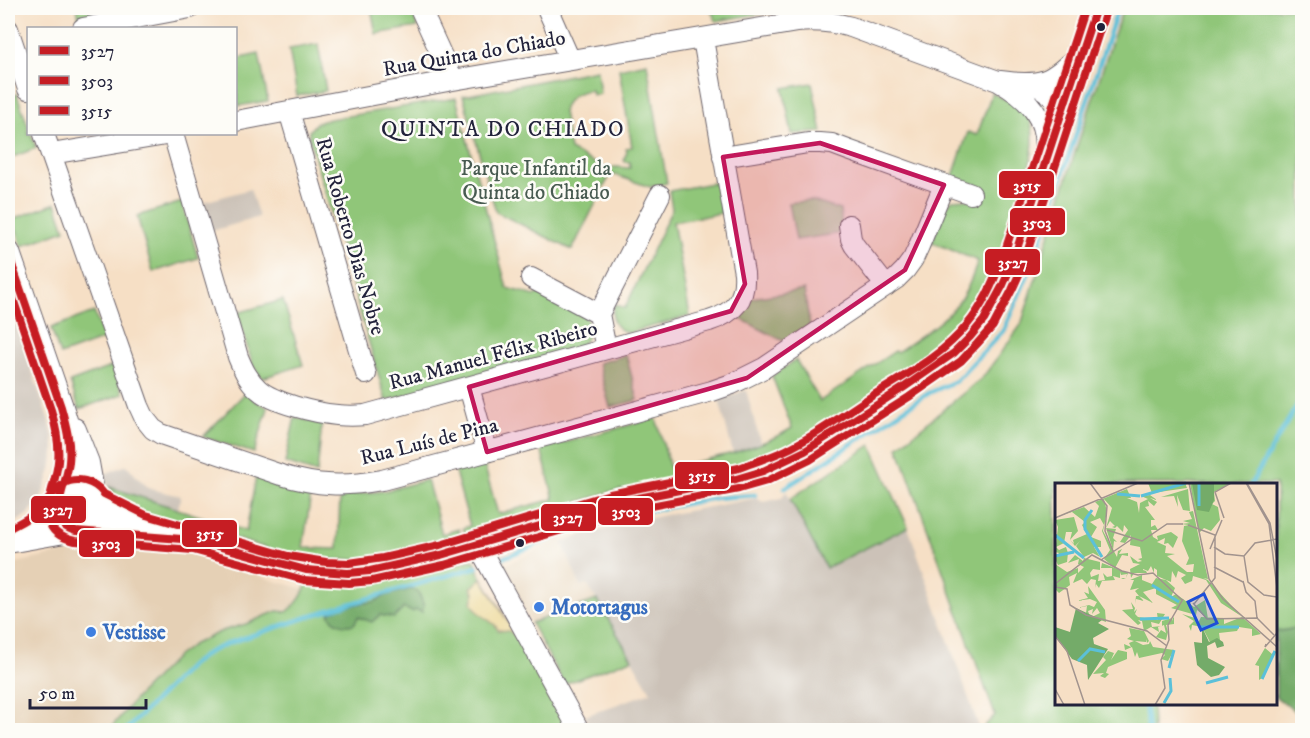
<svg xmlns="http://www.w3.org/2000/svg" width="1310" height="738" font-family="'IM FELL DW Pica',serif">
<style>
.built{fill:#e5d0b5}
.industrial{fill:#ccc2b8}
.green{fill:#90c679;stroke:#59745a;stroke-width:1.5}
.forest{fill:#74ab69;stroke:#4b6652;stroke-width:1.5}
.sand{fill:#eeda9e;stroke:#887e6c;stroke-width:1.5}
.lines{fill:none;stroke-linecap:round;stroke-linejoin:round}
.stream{stroke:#5bc0d9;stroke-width:4.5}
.minor-casing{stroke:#6c646b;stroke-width:22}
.major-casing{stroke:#6c646b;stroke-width:26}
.minor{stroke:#fff;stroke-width:20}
.major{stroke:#fff;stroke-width:24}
.bus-1-casing{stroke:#fdfcf7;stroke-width:12}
.bus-2-casing{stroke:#fdfcf7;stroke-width:12}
.bus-3-casing{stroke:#fdfcf7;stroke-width:12}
.bus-1{stroke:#c61d23;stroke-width:8}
.bus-2{stroke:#c61d23;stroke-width:8}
.bus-3{stroke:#c61d23;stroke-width:8}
.marked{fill:#c2185b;fill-opacity:0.2;stroke:#c2185b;stroke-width:4.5;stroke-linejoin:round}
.bus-dot{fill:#22223b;stroke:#fdfcf7;stroke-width:2}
.shop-dot{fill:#3f7fe0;stroke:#fdfcf7;stroke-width:2}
.labels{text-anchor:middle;stroke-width:5;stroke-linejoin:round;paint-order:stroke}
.street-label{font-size:21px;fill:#22223b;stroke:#fdfcf7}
.park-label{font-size:21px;fill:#485b51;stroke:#fdfcf7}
.shop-label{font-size:21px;font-weight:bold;fill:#366cbe;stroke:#fdfcf7;text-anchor:start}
.neighbourhood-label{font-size:22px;letter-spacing:1.5px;fill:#22223b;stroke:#fdfcf7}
.inset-river{fill:none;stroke:#5bc0d9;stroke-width:3}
.inset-road{fill:none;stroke:#a1938e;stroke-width:1.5}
.view{fill:#1d4ed8;fill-opacity:0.15;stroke:#1d4ed8;stroke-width:3}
.inset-edge{fill:none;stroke:#22223b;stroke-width:3}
.line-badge{stroke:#fdfcf7;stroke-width:2}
.badge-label{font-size:16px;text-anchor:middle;font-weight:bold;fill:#fff}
</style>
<rect width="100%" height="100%" fill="#fdfcf7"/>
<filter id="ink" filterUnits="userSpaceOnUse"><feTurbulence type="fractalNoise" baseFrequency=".0167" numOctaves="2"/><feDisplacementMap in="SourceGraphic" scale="12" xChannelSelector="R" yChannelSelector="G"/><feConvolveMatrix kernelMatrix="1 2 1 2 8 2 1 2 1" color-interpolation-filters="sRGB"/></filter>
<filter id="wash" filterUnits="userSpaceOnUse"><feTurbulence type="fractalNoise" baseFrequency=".008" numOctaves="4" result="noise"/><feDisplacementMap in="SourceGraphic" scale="24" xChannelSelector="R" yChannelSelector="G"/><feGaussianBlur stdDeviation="1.35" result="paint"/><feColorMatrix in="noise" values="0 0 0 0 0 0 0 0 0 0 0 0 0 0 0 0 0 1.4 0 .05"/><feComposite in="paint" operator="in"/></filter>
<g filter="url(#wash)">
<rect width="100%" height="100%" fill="#f6dfc5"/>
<path class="built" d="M561,539L580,586L587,583L597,600L531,623L502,566Z
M106,548L148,549L195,554L275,581L305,589L303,595L296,604L286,612L222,631L194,644L176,657L136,698L109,730H8V565L66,552Z"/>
<path class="industrial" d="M250,189L259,217L212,231L204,202Z
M8,301L50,424L53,436L54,448L51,470L41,498L29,513L8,528Z
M746,390L761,445L733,453L719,400Z
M127,465L136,476L150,489L181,496L178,509L109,487L102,475Z
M786,491L826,568L908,527L980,730H591L585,716L651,692L587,584L580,586L562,542L583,535L660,516L758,498L763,502L782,498Z"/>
<path class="green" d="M77,8H135L79,18Z
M371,8H409L418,27L376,34Z
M710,8H775L770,12L765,13L716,21Z
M1123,8H1302V627L1276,632V484H1056V704H1152L1153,730H981L995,715L898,447L983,377L1021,325L1077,146Z
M318,44L326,91L297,96L289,49Z
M259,54L268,101L239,106L236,88V59Z
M647,63L667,183L650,187L615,175H610L572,250L496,212L463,96L597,70L600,94L592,95L591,90C577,91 566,98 563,112L570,150L606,169L615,167L630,168V162H625L624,159L627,152L626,148L632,147L619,69Z
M812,83L822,132L792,134L783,88Z
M992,93C1000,98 1015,102 1021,107C1044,126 1028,175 1020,198C1008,238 997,281 973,317C969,321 965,326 960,330C933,359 898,379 865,400C824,426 783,455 736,468L610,492L467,536L463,528L470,526L455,472L484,464L498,514L554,499L541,449L656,418L670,468C712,458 755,451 792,428L772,376L796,360L820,401L895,351L897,352C916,339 938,326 954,308C966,295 972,278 978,261L932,242L945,208L952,200L965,199L977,202L982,196L981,189L974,184L953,176L968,132L977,135Z
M17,94L28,126V134H31L36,148L8,159V97Z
M456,98L507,288L535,296L540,292L586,317L589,325V335L583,343L574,351L386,401L309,138V131L316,123L330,119Z
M718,182L722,213L673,222L690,316L628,333C612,327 611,320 614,304L625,308L672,209L669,191Z
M807,201H813L840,210L843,233L796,240L789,203Z
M182,202L198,258L153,272L137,216Z
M56,203L65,230L22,246L13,219Z
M804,290L810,326L785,342L739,318L751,298Z
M283,300L303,365L262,378L253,366L237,313Z
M94,312L104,339L60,355L51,328Z
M626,355L638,400L610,407L598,363Z
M113,366L123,394L79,409L70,382Z
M246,392L254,400L268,408L254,453L203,437Z
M295,417L322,424L317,473L285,463Z
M871,445L908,527L826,568L790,499Z
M256,477L311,494L303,548L338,549L340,496L384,491L427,480L442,534L459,529L461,538C420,550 378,560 335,560C294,561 255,543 215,533C187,526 158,522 132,509C122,504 116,496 109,487L246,531Z
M84,500L87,518C77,527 65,518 68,505Z
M472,560L475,561L479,573L572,730H109L136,698L176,657L194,644L222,631L246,624L277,611L287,612C299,602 303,595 308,580L339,583H371Z
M597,600L632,659L564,684L531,623Z"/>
<path class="forest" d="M411,589L418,591L424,606L422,612L416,610L412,612L404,608L394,618L380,615L372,622L358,617L354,624C343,627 333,623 329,613L340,608L363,603L374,602L387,595Z
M1302,627V716L1276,697V632Z"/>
<path class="sand" d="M482,578L517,637L509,631L498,630L495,625L479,613L472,603L474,593L471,588Z"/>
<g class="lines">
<path class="stream" d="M1251,484L1302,397
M785,488L929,393L956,381L1003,331L1034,261L1118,8
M500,559L583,527L638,513L715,498L755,495
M1145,704L1148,730
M126,730L191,665L209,652L229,643L329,610L477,567"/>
</g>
</g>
<g filter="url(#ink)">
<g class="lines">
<defs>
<path id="minor" d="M420,8L453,80
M547,8L570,60
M83,28L190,8
M8,29L28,89
M1000,81C1042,87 1052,82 1080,53
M1031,83L1040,87L1064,104
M289,111L366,374
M236,121L453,80L797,22C816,20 833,22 851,27L998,81C1028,98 1049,118 1044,155
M44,134L139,406L145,419L153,429L161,434L281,475C318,486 344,487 382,480L712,391L732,384L764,368L896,279L905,270L913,259L919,246L944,185
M173,134L238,357C243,369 248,380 258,389C273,403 316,413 337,415C347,416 356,416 365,415L709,321C734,313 746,300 744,273L703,39
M51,154L172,134
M723,157L808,143H820L832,144L848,150L971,194
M849,225L851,239L854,245L886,286
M531,278L599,314
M606,349L599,314L660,195
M469,387L487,452
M478,545L579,730"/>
<path id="major" d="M8,253L61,407L67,427L69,461L62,498
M74,430L87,463L93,497
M96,502C105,507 114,513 123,517C157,533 196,540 231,550C270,561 307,573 347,573C370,573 395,566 418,561C476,547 533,528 590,510C646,493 705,490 761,472C803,458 844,427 881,403C912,383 947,364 972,335C990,314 1001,290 1012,264L1096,8
M21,534C32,527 43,521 52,511C58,506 61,497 68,493C85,483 100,500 97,517
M8,541L70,530L153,537"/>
</defs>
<use href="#minor" class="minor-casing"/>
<use href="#major" class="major-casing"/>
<use href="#minor" class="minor"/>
<use href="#major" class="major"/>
<defs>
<path id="bus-1" d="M8,253L61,407C66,425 71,443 69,462C68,476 55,506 59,517C61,525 68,529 76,531L195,540L306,570L348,573L370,571L441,555L628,500L736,479L763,471L805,451L903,388L954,353L970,337L984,320L1003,285L1012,264L1096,8"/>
<path id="bus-2" d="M8,284L51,410C56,427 60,444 58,462C55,492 29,531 75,541L193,550L304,580L349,583L372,581L444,565L630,510L739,489L767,481L810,460L909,397L961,361L977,344L993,326L1012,290L1022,268L1106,11"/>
<path id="bus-3" d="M8,529C17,524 28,519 36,512C53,499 58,475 85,481C93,483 99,487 104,494L146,515L288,556L326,562L349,563L383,558L440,545L610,494L739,468C755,462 771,457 786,450C817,435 844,414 872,396C905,375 942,356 967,325C983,306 993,283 1002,260L1085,8"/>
</defs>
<use href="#bus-1" class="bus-1-casing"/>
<use href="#bus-2" class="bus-2-casing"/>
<use href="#bus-3" class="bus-3-casing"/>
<use href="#bus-1" class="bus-1"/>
<use href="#bus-2" class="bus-2"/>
<use href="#bus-3" class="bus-3"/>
</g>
</g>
<path class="marked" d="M820,143L944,185L905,270L747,378L487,452L469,387L731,311L745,284L723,157Z"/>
<g class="bus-dot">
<circle cx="1101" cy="27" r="5"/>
<circle cx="520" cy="543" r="5"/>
</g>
<g class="shop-dot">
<circle cx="539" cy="607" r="6"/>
<circle cx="91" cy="632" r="6"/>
</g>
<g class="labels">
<g class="street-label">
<text transform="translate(474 53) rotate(-10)" y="7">Rua Quinta do Chiado</text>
<text transform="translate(351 236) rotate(74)" y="7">Rua Roberto Dias Nobre</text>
<text transform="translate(493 355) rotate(-15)" y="7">Rua Manuel Félix Ribeiro</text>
<text transform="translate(429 441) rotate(-14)" y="7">Rua Luís de Pina</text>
</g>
<g class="park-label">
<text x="536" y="175">Parque Infantil da<tspan x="536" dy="24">Quinta do Chiado</tspan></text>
</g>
<g class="shop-label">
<text x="551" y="614">Motortagus</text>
<text x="103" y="639">Vestisse</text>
</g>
<g class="neighbourhood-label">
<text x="503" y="136">QUINTA DO CHIADO</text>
</g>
</g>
<g transform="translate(1055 483)">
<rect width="222" height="222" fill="#f6dfc5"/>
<path d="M93,0H130L132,5L97,10ZM135,0H176L159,9L160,18L157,21L163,24L165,37L156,48L149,45L144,50ZM72,6L76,15H72L82,19L84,30L85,20L93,16L86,13L95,12L102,17L95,15L102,19L99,23L93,18L94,23L90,24L100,37H96V44L100,42L103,47H96L98,54L103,57L102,53L116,49L123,54L118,65L113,60L109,61L110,55L102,59L111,63L110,70L120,71L112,73L132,89H138L139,81L131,82L134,75L127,58L129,43L134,42L126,41L135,40L128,38L137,36L134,29L138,28L153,96L148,95L153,97L186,133L166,120L151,97L138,93L137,98L130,101L126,95L131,92L123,88L121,95L117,88L116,99L102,93V87L99,85V90L96,83L93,88L88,86V87L91,88L92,90H79L76,95L75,86L85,81L78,80L75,73L83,79L87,78L83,76L87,75L85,64L75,62L76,52L70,60L65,59L73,47L69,42L68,49L62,43L60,45L57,44L60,43L55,38L51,45L61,46L58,55L62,59L59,58L58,67L51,45L57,25L49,16L52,29L48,48L62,74L63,68L67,66L64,71L73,70V73L67,72L60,85L49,76L55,67L47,48L49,42L45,35L35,39L42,44L36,54L46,58V64H39L45,74L38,70L29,74L21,63L25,58L20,63L15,57L19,61L18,57L32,51L27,42L30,39L17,29L7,32L29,24L40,34L44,23L40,19ZM133,6L135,28L128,27L122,12L123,24L119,13L106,14ZM19,34L23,48L15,57L17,49H11L9,60L1,64L4,67L11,64L13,70L12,79L3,82L0,76L4,70L0,69L3,44L0,37ZM20,72L28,78L29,75L45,79V87L38,86L35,90L36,94L44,91L43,98L50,97L48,90L52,94L57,93V85H46L47,80L73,90L71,95L68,96L66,95H71L72,91L66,92L65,89V95L58,93L60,97L47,98L44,105L41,101L40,105L41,97L36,96L32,101L27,96L18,100L22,90L14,94L15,102L4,110L0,106V81L12,89L23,85V90L29,84L23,81L24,76L13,80ZM87,92V97L97,101L101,95L111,97L120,105L116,114L121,111L139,124L150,117L153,136L142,127L141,132L116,125L122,122L101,111V105L88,109L98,120L84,113L89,118L81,116L80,121L81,113H84L80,108L84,105L75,107L79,97H75ZM33,103L50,127L51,139L37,134L45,130L42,125L37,131L38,126L33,128L35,134L31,130L32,123L22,125L34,122L39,124L42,119L35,116L21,118L33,115L29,109L34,111ZM76,119L80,125L79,129L82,126L80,131L83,134L103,137L102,130L110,131L104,141L96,139L97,144L107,143V138L117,135L118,138V135L119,134V141L111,142L113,149L111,157L101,154L106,147L111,150L109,142L103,144L104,149L96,144L89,148L94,158L92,160L91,156V159L80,158L88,162L94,161L95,158L98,164L119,167L113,178L106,176L110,172L107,170L84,175L82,169L80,174L77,164L70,167L69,161L76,164L74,160L79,158L72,156L76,153L74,145L89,148L87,138L83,137L86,140L83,142L67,127L78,126ZM127,131L140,135L143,140L146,134L169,135V141L187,134L206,151L197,153V146L184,144L182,148L164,150L165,157L155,159L147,144L137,142L136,148L134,143L139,138ZM210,165L217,171L220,168L207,195L204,197V183L200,182ZM63,167L72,169V176L53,184L51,190L54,191L50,195L45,193L49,190L38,191L51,177L48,174L53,168L59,170L56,177Z" fill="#90c679"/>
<path d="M137,0H142L145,7L144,0H159V17L154,29L142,27ZM21,125L47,137L43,140L54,146L38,155L39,161L53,166L33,197L32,182L17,176L0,153V144L15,149ZM147,144L154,159L162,155L168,159L169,163L162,165L160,159L152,163L153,175L170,184L164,192L156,194L142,182L139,159L147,160Z" fill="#74ab69"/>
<path class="inset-river" d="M144,0V23M62,11L85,13M86,13L131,0M37,27L30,37V46L47,74M0,52L29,75M0,73L19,69M97,102L124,119M85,136L114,135M144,144H184M23,178L35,166L50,169M114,185L119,167M207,196L220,168M151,200L173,194M109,220L116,208L115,195"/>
<path class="inset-road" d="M35,0L52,23L50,48L58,68M134,0L154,96L168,116L222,164M191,0L214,41L222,105M192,0L215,40L222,77M0,35L83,0M169,35L160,9L176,0M133,42L160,52V95L139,121M52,47L87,58L112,41H128M159,64L170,71L189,73M155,66L167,37M189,73L193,99L209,112L222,114M189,73L200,60L222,56M46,77L77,56M159,84L188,99M188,98L191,109L200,118L202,135M2,103L0,101L37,72L67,88L83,92L98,90L127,117M0,104L12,106L15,122L31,132L92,148L112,163M138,120L152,136L203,135M202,135L219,152M0,153L12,168L30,222M211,161L210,164L222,150M0,206L9,222M100,222L110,205L106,177L114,157L113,142L128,116"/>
<path class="view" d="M149,111L162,140L146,147L133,119Z"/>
<rect width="222" height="222" class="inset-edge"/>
</g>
<g class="line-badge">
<rect x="998" y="170" width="57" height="29" rx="6" fill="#c61d23"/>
<rect x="1009" y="207" width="57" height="29" rx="6" fill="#c61d23"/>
<rect x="984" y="248" width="57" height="28" rx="6" fill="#c61d23"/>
<rect x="674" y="461" width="56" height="29" rx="6" fill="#c61d23"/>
<rect x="30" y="495" width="57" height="29" rx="6" fill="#c61d23"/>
<rect x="597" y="497" width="57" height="29" rx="6" fill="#c61d23"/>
<rect x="540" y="503" width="57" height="29" rx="6" fill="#c61d23"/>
<rect x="181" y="519" width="57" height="29" rx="6" fill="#c61d23"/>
<rect x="78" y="529" width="57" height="29" rx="6" fill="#c61d23"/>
</g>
<g class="badge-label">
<text x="1027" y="191">3515</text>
<text x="1037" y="228">3503</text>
<text x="1013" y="268">3527</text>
<text x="702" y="481">3515</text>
<text x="58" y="515">3527</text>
<text x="626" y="517">3503</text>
<text x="568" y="523">3527</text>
<text x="210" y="539">3515</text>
<text x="106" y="549">3503</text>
</g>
<rect width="1310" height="738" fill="none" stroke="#fdfcf7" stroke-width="30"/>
<rect x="27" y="27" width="210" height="108" fill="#fdfcf7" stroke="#a5a5ac" stroke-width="1.5"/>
<rect x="39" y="46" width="30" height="9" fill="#c61d23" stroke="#a5a5ac" stroke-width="1.5"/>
<text x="81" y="57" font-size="18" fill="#22223b">3527</text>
<rect x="39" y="76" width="30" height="9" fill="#c61d23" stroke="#a5a5ac" stroke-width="1.5"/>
<text x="81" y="87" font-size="18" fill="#22223b">3503</text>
<rect x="39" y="106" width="30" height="9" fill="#c61d23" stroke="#a5a5ac" stroke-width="1.5"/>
<text x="81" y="117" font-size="18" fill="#22223b">3515</text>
<path d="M30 699v9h116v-9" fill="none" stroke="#22223b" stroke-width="3"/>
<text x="39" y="699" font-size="18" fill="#22223b" stroke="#fdfcf7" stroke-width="4.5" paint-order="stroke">50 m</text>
</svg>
